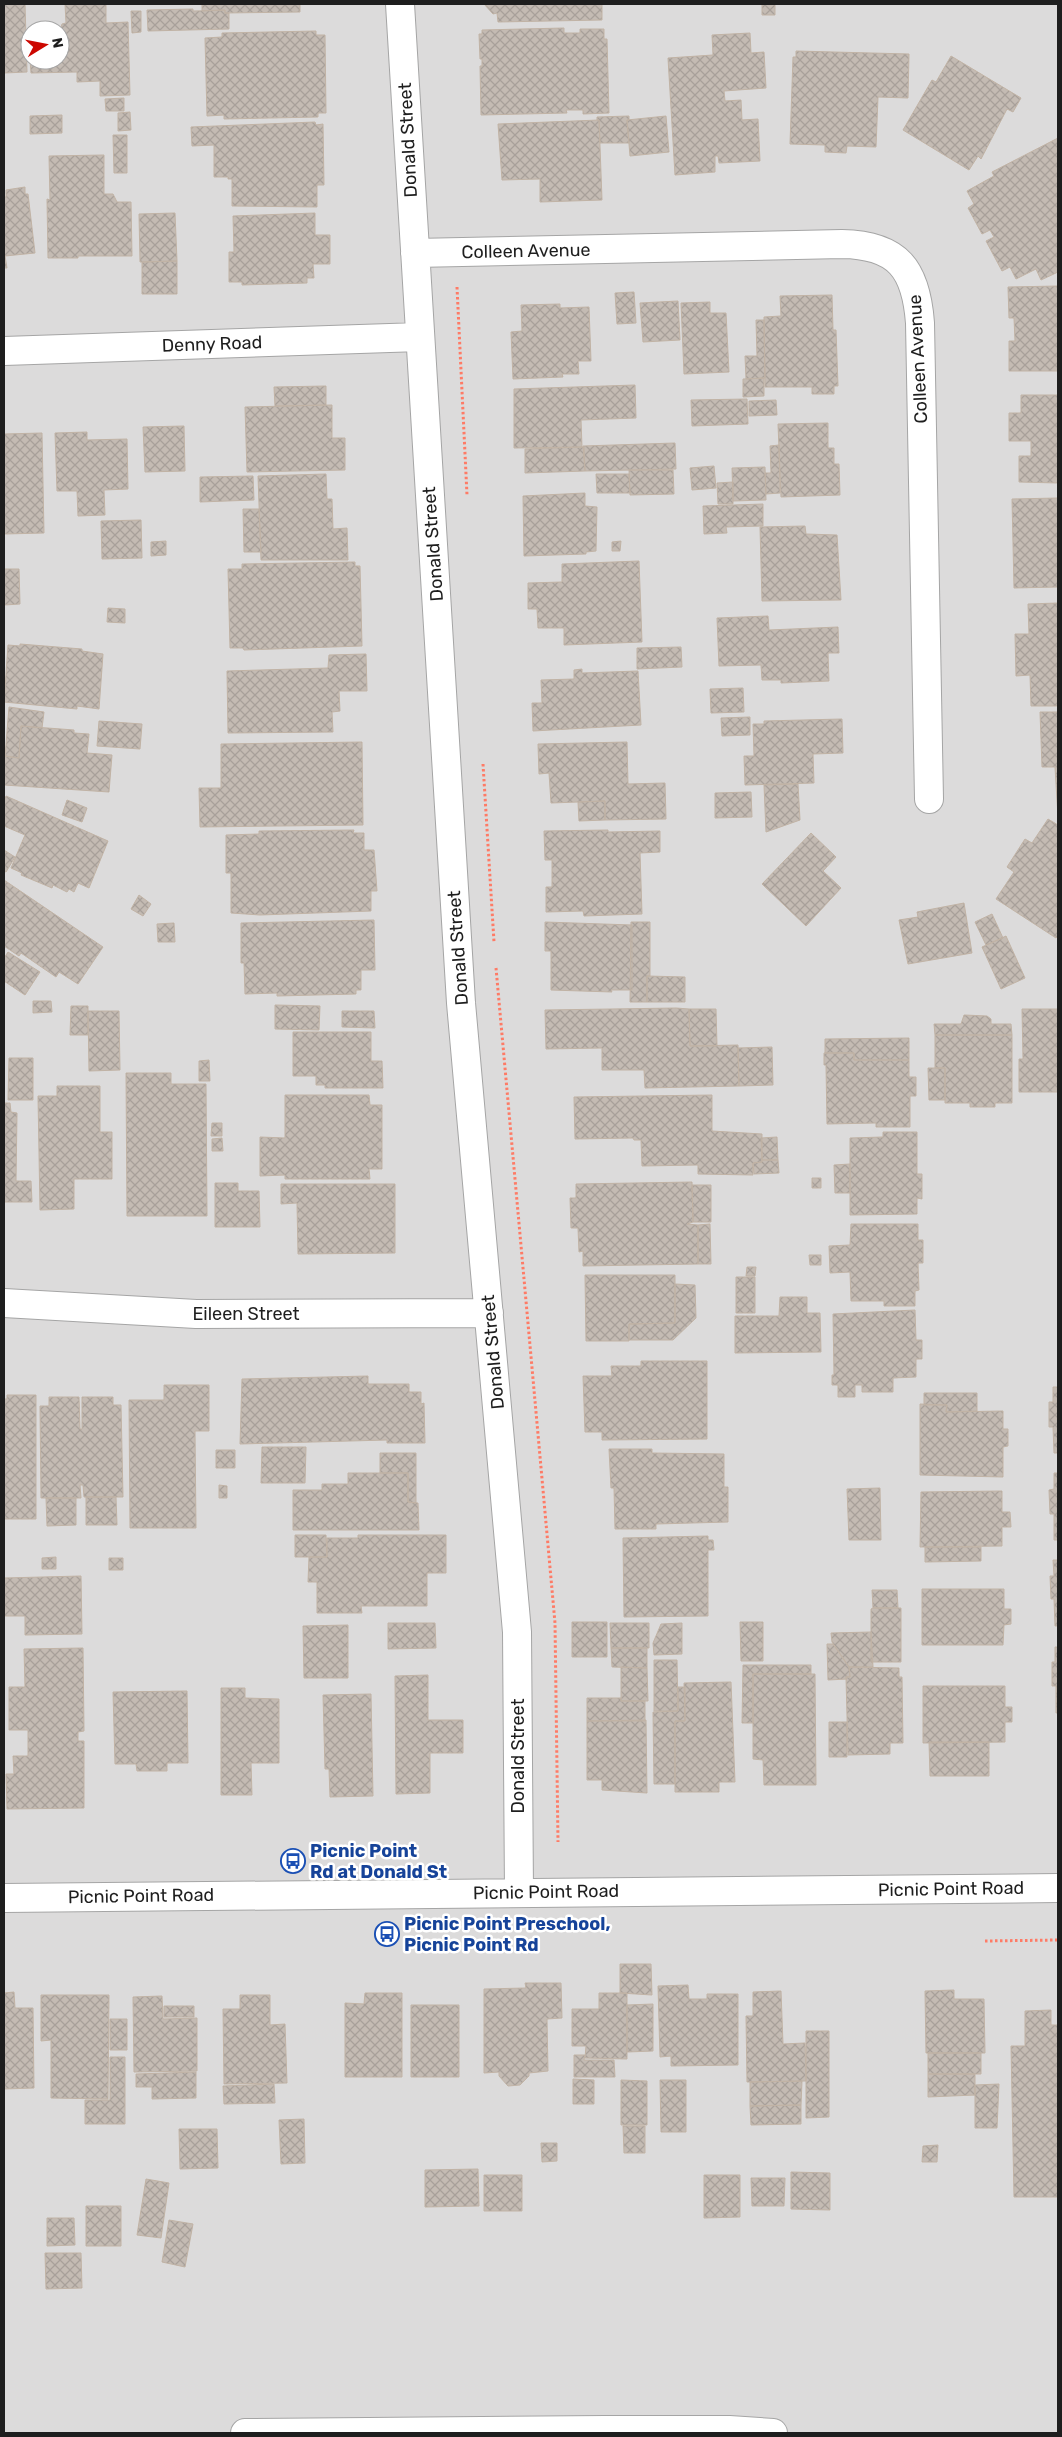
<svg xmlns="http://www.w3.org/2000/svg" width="1062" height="2437" font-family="Rubik,sans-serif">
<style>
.residential{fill:#dcdbdb;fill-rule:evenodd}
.building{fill:url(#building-cross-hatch);stroke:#c1b3a5}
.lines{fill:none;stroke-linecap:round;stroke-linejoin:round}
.minor-casing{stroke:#a5a5a5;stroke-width:30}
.path{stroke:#fe7b66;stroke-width:3;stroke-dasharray:2.5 2.5;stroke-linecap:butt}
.minor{stroke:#fff;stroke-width:28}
.labels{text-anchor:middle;stroke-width:5;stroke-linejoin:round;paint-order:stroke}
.street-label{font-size:18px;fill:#1e1e1e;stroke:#fff}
.transit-label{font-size:18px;font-weight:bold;fill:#164399;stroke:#fff;text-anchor:start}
</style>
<defs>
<pattern id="building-cross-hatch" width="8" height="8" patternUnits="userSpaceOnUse" patternTransform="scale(1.25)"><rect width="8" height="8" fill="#c4bbb3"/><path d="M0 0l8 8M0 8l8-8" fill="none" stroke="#a8a09a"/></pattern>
</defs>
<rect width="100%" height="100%" fill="#efece4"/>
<path class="residential" d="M4,4H1058V2433H4ZM30,30H60V60H30Z"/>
<path class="building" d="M4,4H25L27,72L4,73Z
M65,4H106V23L128,22L130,95L100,96V81L77,82V72L31,73L30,60H60V31L62,24L66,23Z
M202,4H300V12L225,13V10L202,11Z
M484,4H602V20L498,22L497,13L493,14Z
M762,4H775V15H762Z
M193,9V11L225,10V13H229V29L148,31L147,10Z
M131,11H141V32L132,33Z
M564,28V33H580V29H604V39H607L609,113L583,114V110H566L567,113L481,115L480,66H482V59H480L479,34H482V30Z
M316,31V35H325L326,113H318V117L224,119V115L207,116L205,38L222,37V33Z
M750,33L751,53L764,52L766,88L724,91L725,101L741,100L742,120L758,119L760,161L719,163L718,156H715V172L675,175L668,58L713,55L712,35Z
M796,51L909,54L908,98L878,97L876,147L847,146L846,153L825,152V145L790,144L793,57H796Z
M951,56L1021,98L1013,112L1007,109L981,159L978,156L969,170L903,130L932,80L936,82Z
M124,98V111H106L105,99Z
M130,112L131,130L118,131V113Z
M62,115V133L30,134V116Z
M629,116V120H627L629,143H600L599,120H597V117Z
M666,116L669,152L630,156L627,120Z
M599,120L602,200L540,202V179L502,180L498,124Z
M315,122L316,125L323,124L324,185H317V207L232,206V179H228V177H214V145L192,146L191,127Z
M113,135H127V173H114Z
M1058,138V272L1041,280L1036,269L1016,279L1010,267L1002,271L986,241L994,237L990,230L982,234L968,208L974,204L967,191L994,176L992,172Z
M104,155V194H113L117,202H131L132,256H78V258H48L47,199L50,200L49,156Z
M25,187V194H28L35,253L5,256L7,268H4V197H6V190Z
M175,213L177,261L140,262L139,214Z
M315,213V235H330V264H313L314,278H307V283L242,285V282H229V252H234L233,216Z
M177,261V294H142V262Z
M1058,286V371H1009V341H1015L1014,318H1009L1008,287Z
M634,292L636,323L617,324L615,293Z
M832,295L833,330H836L838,386H834V394H812V387H765L764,317L781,316L780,296Z
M678,301L680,340L643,342L640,303Z
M710,302V313H726L729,372L684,374L681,303Z
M560,304V308L589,307L591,361H578L579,374H562L563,377L513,379L511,332L522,331L521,305Z
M756,320H764L765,378L746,379L745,356H757Z
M764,378V396L743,397V379Z
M635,385L636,418L581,420L582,447L514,448V389Z
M326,386V405L275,406L274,387Z
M1021,395H1058V483L1019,482V456H1031V441H1009V413H1021Z
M747,399L748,424L692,426L691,400Z
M776,400L777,415L749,416V401Z
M332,405V438H345V470L247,472L245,407Z
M828,423V448H834V464H839L840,495L781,497L778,424Z
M184,426L185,471L145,472L143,427Z
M87,432V440L127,439L128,489L104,490L105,515L78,516L77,491H57L55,433Z
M42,433L44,533L4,534V434Z
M675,443L676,469L585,471L583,446Z
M779,445L780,493L766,494L765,473H771L770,446Z
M582,447H584L585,471L525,473V449Z
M714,466L716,488L692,490L690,468Z
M765,467L766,500L733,501L732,468Z
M629,470H673L674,494L630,495Z
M326,474L327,499H332L333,529L347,528L348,560H261L258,476Z
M596,474H629L630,493H597Z
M253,476L254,500L200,502V477Z
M733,482V504H718L717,483Z
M585,493V506L597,507L596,551L586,552V554L524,556L523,496Z
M1058,498V587L1014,588L1012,499Z
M763,504V526L726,527L727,533L704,534L703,506Z
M243,509H259L261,552H244Z
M141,520L142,558L102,559L101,521Z
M805,526L806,534L837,535L841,600L762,601L760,527Z
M166,541V555L151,556V542Z
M621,541L620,551H612V542Z
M639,561L642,642L564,645V628H538L537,609H528V583L562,582V564Z
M355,562V566H360L362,646L244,650L243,648H230L228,569H242V564Z
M4,569H19L20,604L4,605Z
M1058,603V706H1031L1030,675L1016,676L1015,634H1029L1028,604Z
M108,608L125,609V623L107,622Z
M768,616L769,630L838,627L839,653H828L829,681L781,683V680H762L761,665L719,666L717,618Z
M20,644L82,649V651L103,654L99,709L77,706V709L4,702L8,645L20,646Z
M681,647L682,667L637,669V648Z
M366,654L367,691H339L340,711L332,712L333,732L228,733L227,671L328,668L329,655Z
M582,669V673L638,671L641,725L533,731L532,703H542L541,680L574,679V670Z
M743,688L744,712L711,713L710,689Z
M9,707L44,712L42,728L21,726L19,758L5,756Z
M1040,712H1058V817L1055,767H1042Z
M750,717V735L722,736L721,718Z
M842,719L843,753L813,754L814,783L745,785L744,756H754L753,724H764V721Z
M99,721L142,724L140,749L97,746Z
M21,726L74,730V733L89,734L87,753L112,755L109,792L4,785V756L19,758Z
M362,742L363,825L200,827L199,788H221V744Z
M627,742L628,784L665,783L666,819L605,820V801L551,803L549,773L539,774L538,744Z
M798,784L800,820L766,832L764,785Z
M751,792L752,817L715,818V793Z
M6,796L108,841L89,888L78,883L74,892L69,889L67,892L53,885L52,888L21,875L22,873L11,868L25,835L4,826V802Z
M67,800L87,808L82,822L62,815Z
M605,801V820L579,821L578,802Z
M1048,819L1058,825V936L1056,938L996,899L1014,872L1007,867L1025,839L1032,843Z
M354,830L353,833H364V850H374L377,891H371V911L260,915L231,913V873H226V835L259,834V831Z
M608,830V832L660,831V852L640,853L642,914L584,916L583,911L546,912V887H552V860H545L544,831Z
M811,833L836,857L823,871L841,888L806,926L762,884Z
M4,850L15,857L6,872L4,871Z
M4,880L103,947L78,984L59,972L56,977L21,953L19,956L4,946Z
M139,895L151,904L143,916L131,909Z
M964,903L972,953L908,964L899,920L918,917L917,912Z
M992,914L1003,938L986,945L975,922Z
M374,920L375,970H361V990H356V994L277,996V993L245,994L244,963H241V923Z
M545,922L632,925V990H611L612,992L551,990V951H545Z
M631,922H650V976H647V1002H630Z
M174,923L175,942H158L157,924Z
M1006,936L1025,978L1001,989L982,947Z
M8,952L40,972L25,995L4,981V958Z
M647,976L685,977V1002H647Z
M33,1001H51L52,1012L33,1013Z
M275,1005L320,1006L319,1030L275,1029Z
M71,1006H88V1035H70Z
M676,1008L689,1009L690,1046L738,1045L739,1086L645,1088L644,1070H602V1048L546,1049L545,1010Z
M689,1009H716L717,1046H690Z
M1022,1009H1058V1092H1019V1059H1023Z
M88,1011H119L120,1070L89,1071Z
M342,1011H374L375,1028L342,1027Z
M964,1015L987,1016L991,1019V1024H1011L1012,1035H935L934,1024H961Z
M293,1032H371V1061H382L383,1088H325V1085H316V1076H293Z
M935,1035H1012V1103H995V1107H970V1103H945V1068H935Z
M909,1038V1060H854V1053H825V1039Z
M772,1047L773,1085L739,1086L738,1048Z
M824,1053H854V1060H909V1077H916V1096H910V1127H876V1123L827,1124L826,1065H824Z
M9,1058H33V1100H8Z
M209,1060L210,1081H199V1061Z
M928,1068H945V1100H929Z
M126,1073H171V1084H206L207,1216H127Z
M57,1086H100V1132H112V1179H74V1209L40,1210L38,1096H57Z
M285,1095H369L370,1105H382V1169H369L370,1179H285V1175L260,1176V1137L285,1138Z
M712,1095V1131L762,1134V1162L753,1163V1175L698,1174V1165L642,1166L641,1140H634L633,1138L575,1139L574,1097Z
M4,1103H10L11,1112L17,1113L16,1181H31L32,1202H4Z
M212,1123H222V1136H211Z
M883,1132H917V1174H922V1199L917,1198V1214L850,1215V1138L883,1137Z
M777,1137L778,1160H762L761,1138Z
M222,1138L223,1151H212V1139Z
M762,1160H778L779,1173L754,1174L753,1163L762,1162Z
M850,1164V1193H835L834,1165Z
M812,1178H821V1188H812Z
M692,1182L693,1222L687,1224L698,1225V1264L583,1266V1251L579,1252L578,1228H571L570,1198H576V1184Z
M215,1183H238V1191H259L260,1227H215Z
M281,1184H395V1253L298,1254L297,1203L281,1204Z
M692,1185H711V1222H693Z
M710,1224L711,1264H698V1225Z
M851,1224H918V1240H923V1263H918L919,1290L915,1291V1306H884V1301H851L850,1272L830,1273L829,1246L850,1245Z
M809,1255H821V1265H810Z
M747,1267H756L755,1276H746Z
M585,1275H675V1323L629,1324V1341H586Z
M736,1277H755V1313H736Z
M675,1284L695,1285L696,1318L673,1340H629V1324L675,1323Z
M780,1297H807V1313H820L821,1352L735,1353V1316H779Z
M915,1310L916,1340H922V1359H916V1377L893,1378V1392H862V1385H855V1397H838V1385H832V1375H834L833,1314Z
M641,1361H707V1439L602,1440V1432H585L583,1376H612L611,1366H641Z
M368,1376V1384H409V1392H421V1404L424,1403L425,1443H387V1440L240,1444L242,1379Z
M164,1385H209V1431H195L196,1528H130L129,1400H164Z
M1053,1387H1058V1453H1054L1053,1427H1049V1402H1053Z
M924,1393H977V1411L946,1412L947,1405H924Z
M7,1395H36V1519H4V1399H7Z
M49,1397H79L80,1429H82V1397H113V1405H121L123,1497H84L83,1485H80L81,1498H41L40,1406H49Z
M920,1404L947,1405L946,1412L1003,1411V1429H1008V1446L1003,1447V1477L920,1475Z
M262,1447H306L305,1483H261Z
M609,1449H652V1453L724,1454V1487H728V1522L656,1524V1529H615L614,1488H611Z
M216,1450H235V1468H216Z
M380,1453H416V1503L408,1502V1473H380Z
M348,1473H408V1502L418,1503L419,1530H293V1490H322V1484H348Z
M1054,1473H1058V1540H1054V1514H1050L1049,1490L1054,1489Z
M219,1485L227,1486V1498H219Z
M880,1488L881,1540H849L847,1489Z
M1002,1491V1512H1010L1011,1527H1002V1546L920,1547L921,1492Z
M86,1497H116L117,1525H86Z
M46,1498H76V1525L47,1526Z
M295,1535H326L327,1557H295Z
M358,1535H446V1573H427V1606H361L362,1613H317V1582H308L309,1557H327V1538H358Z
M708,1536V1540H713L714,1550H708V1616L624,1617L623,1538Z
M925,1547H981V1561L925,1562Z
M56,1557V1569H42V1558Z
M109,1558H123V1570H109Z
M1053,1560H1058V1626H1055L1054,1599H1051L1050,1576H1054Z
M81,1576L82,1634L25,1635V1616H4V1578Z
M922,1589H1004V1609H1011V1624L1004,1625L1003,1645H922Z
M872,1590H897L898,1608H873Z
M873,1608H901V1662H871V1609Z
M572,1622H607V1657H572Z
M740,1622H763V1661H741Z
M388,1623H435L436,1648L388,1649Z
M610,1623H649V1648H611Z
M682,1623V1654L654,1655L653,1643L661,1624Z
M348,1625V1678H304L303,1626Z
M871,1632L873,1667H849L832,1642L831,1633Z
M827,1644H833L849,1667L850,1677H846L847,1679L828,1680Z
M1055,1647H1058V1713H1056V1686H1052V1662H1055Z
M83,1648L84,1731L78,1732V1741H84V1808L7,1809L6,1774H14L13,1756H28V1730H9V1687H25L24,1649Z
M611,1648H647V1668L612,1667Z
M654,1660H677L678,1711H654Z
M743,1665H811V1674H753V1723H742Z
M621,1667L647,1668L648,1701H621Z
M849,1667L899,1668V1677H902L903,1743H890V1754L848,1755L846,1677H850Z
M753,1674H815L816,1785H764L763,1760L753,1759Z
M428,1675V1720H463V1753H430V1793L396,1794L395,1676Z
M731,1682L735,1782H719V1792H675V1721H685L684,1683Z
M923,1686H1005V1707H1012V1722H1005V1742L923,1743Z
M678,1687H685V1721H675V1784H654L653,1712L678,1711Z
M221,1688H245V1698L279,1699V1763H251L252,1795H221Z
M187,1691L188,1763H167V1771H137L136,1764H115L113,1692Z
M371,1694L373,1796L330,1797L329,1769H325L323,1695Z
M587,1698H621V1701H645V1721H587Z
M646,1720L647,1793L602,1790V1780H587V1721Z
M829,1722H847V1757H829Z
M929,1742H989V1776H930Z
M620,1964H651L652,1995L620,1993Z
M525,1983H561L562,2018L547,2019L548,2071L529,2073V2076L520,2085L508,2086L499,2076V2072L484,2073V1989L526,1988Z
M688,1985L689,1999H707V1994H738V2065L671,2066V2056L660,2057L658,1986Z
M954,1990V1999H984L985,2053H926L925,1991Z
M781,1991L783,2044L805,2043L806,2081L747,2082L746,2016H753V1992Z
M14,1992L15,2008H33L34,2088L4,2089V1993Z
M365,1993H402V2077H345V2003L364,2004Z
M599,1993H627V2059L585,2058L586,2046H572V2009H599Z
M41,1995H109L108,2099L51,2098V2040L41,2041Z
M240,1995H270V2025L285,2024L287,2083L224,2084L223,2009H240Z
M162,1996L163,2019L197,2018V2071L134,2072L133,1997Z
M653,2004V2051L627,2052V2005Z
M411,2005H459V2077H411Z
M164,2006H194V2017H164Z
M1051,2010V2025H1058V2197H1014L1011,2046H1025V2011Z
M110,2019H127V2050H110Z
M806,2031H829V2117L806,2118Z
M928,2053H981V2074H928Z
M574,2055H585L584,2060H614L615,2077H574Z
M110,2057H125V2124H85V2100H110Z
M196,2072V2098L152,2099V2087H136V2074Z
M928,2074H975V2095L928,2097Z
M573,2079L594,2080V2104H573Z
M621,2080L647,2081V2125H621Z
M660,2080H686V2132H661Z
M802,2081L801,2105L750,2106V2082Z
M274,2084L275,2103L224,2104L223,2086Z
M999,2084L997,2128H975V2085Z
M801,2105V2124L751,2125L750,2106Z
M304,2119L305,2163L281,2164L279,2120Z
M623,2126H645V2153H624Z
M179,2129H217L218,2168L180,2169Z
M541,2143H557V2161L542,2162Z
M938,2145L937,2162H922L923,2146Z
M478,2169L479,2206L425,2207V2170Z
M791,2172L830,2173V2210L791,2209Z
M484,2175H522V2211H484Z
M704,2175H740V2217L704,2218Z
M751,2178H785L784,2206H752Z
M146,2179L169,2183L161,2238L137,2235Z
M86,2206H121V2246H86Z
M47,2218H74L75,2245L47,2246Z
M169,2220L193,2224L185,2267L162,2262Z
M45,2253H81L82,2288L46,2289Z"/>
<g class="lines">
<defs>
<path id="minor" d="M400,4L461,1003L517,1632L519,1892
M415,253L842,244C898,245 916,269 920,323L929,799
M4,351L420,337
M4,1303L196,1314L489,1313
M4,1898L1058,1888
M245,2433L606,2430H729L773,2433"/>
</defs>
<use href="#minor" class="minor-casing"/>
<path class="path" d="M457,287L467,495
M483,764L494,942
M496,968L555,1623L558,1842
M985,1941L1058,1940"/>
<use href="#minor" class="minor"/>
</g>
<defs>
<symbol id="bus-ring" viewBox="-11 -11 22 22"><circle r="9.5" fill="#fff" stroke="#1a4fb4" stroke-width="1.5"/><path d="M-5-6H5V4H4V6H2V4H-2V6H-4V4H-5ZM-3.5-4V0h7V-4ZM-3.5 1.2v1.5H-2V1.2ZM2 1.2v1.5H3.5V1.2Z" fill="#1a4fb4"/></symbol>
</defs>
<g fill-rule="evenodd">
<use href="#bus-ring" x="279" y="1847" width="28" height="28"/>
<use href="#bus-ring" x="373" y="1920" width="28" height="28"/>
</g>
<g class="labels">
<g class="street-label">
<text transform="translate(408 140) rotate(-93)" y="6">Donald Street</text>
<text transform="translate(526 251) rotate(-1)" y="6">Colleen Avenue</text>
<text transform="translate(212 344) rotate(-2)" y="6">Denny Road</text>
<text transform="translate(918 359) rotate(-93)" y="6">Colleen Avenue</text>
<text transform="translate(433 544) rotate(-94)" y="6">Donald Street</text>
<text transform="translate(458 948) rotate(-94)" y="6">Donald Street</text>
<text x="246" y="1320">Eileen Street</text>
<text transform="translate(493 1352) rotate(-95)" y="6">Donald Street</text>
<text transform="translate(518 1756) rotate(-90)" y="6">Donald Street</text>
<text transform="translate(951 1889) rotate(-1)" y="6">Picnic Point Road</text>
<text transform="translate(546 1892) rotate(-1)" y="6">Picnic Point Road</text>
<text transform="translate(141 1896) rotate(-1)" y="6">Picnic Point Road</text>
</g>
<g class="transit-label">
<text x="310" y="1857">Picnic Point<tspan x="310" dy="21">Rd at Donald St</tspan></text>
<text x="404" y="1930">Picnic Point Preschool,<tspan x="404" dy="21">Picnic Point Rd</tspan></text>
</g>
</g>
<rect width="1062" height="2437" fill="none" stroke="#1e1e1e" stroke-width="10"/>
<g transform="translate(45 45) rotate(80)"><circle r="24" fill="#ffffff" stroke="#a5a5a5"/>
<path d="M0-4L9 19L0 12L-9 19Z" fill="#cc0700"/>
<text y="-8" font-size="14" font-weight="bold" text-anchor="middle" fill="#1e1e1e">N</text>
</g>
</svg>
